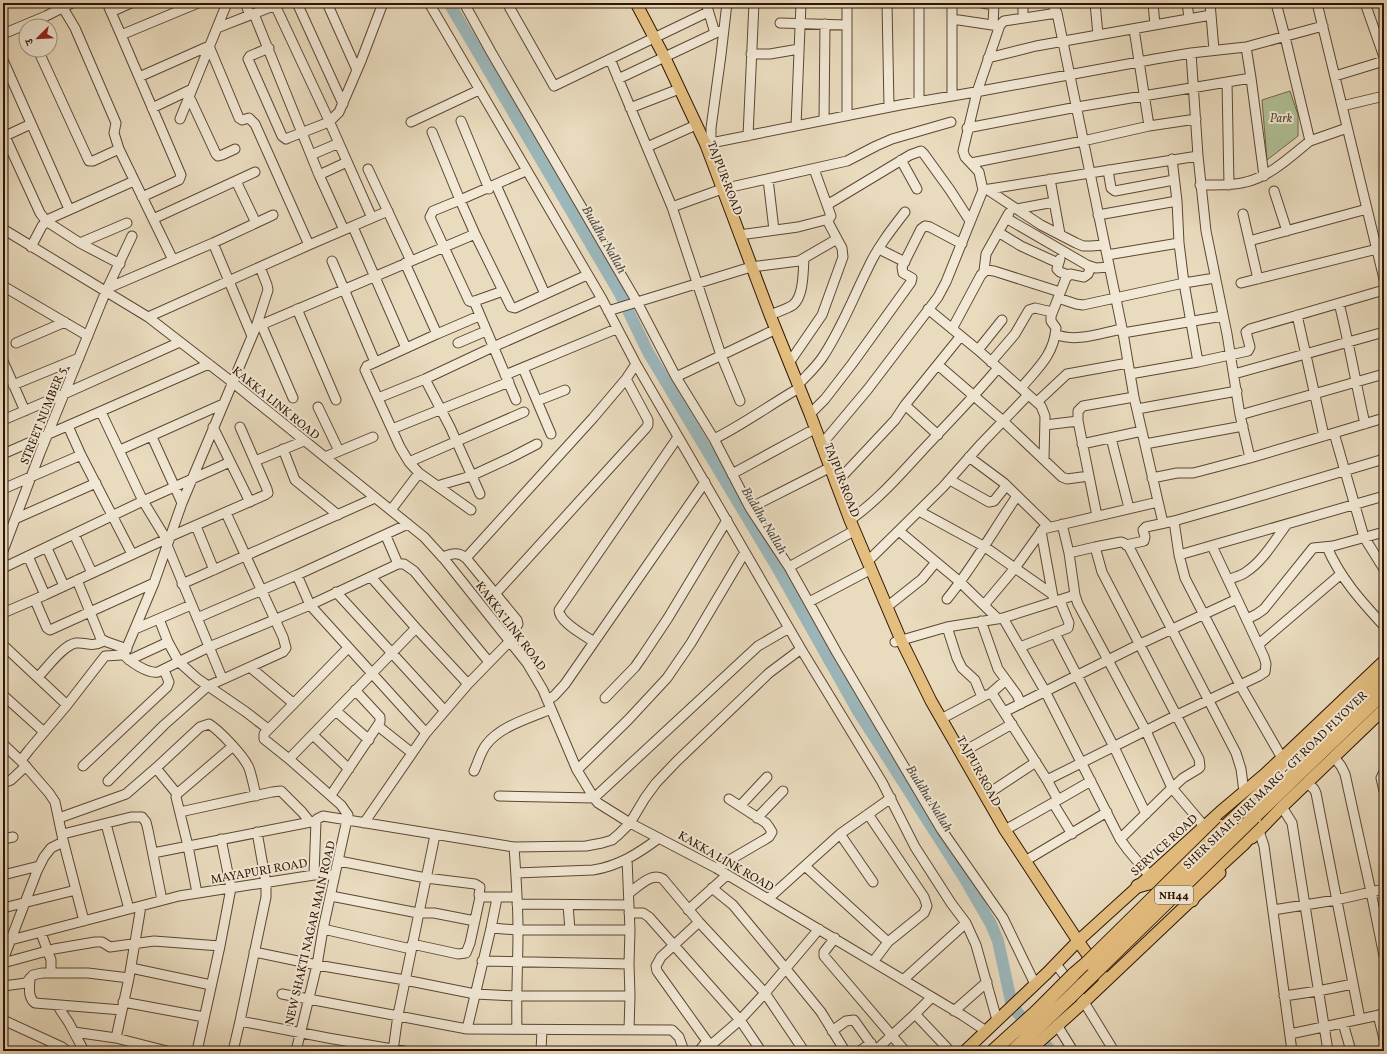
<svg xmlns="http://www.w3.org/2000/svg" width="1387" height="1054" font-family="Vollkorn,'Noto Serif Devanagari',serif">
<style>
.green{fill:#b0c196;stroke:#706a4c}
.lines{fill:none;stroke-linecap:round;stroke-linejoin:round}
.river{stroke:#9cb8bc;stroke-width:12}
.minor-casing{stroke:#5e4632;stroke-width:11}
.major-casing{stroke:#2f1403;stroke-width:13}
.highway-casing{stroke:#2f1403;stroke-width:15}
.minor{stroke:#f1e8d5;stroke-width:9}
.major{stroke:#e4be7f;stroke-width:11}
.highway{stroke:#e4be7f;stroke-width:13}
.highway-bridge-casing{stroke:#2f1403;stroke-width:15;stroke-linecap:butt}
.highway-bridge{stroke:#e4be7f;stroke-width:13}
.labels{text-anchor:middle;stroke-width:4;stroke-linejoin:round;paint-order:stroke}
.shield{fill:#f1e8d5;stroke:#695442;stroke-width:1}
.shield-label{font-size:11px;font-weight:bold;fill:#2f1403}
.park-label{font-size:12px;font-style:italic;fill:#56482f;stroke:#f1e8d5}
.street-label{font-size:12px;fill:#2f1403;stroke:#f1e8d5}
.water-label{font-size:13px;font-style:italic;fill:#554d44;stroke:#f1e8d5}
</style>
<rect width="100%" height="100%" fill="#e9dbbe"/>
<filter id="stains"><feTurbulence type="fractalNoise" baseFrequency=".005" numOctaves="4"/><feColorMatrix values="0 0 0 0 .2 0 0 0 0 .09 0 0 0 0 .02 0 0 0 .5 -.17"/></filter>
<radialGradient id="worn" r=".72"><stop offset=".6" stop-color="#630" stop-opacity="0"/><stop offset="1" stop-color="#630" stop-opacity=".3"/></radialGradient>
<path class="green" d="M1290,91L1298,115V136L1267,160L1262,100Z"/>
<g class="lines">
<path class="river" d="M449,3L619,292L648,352L777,567L858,711L965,879L991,924L998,941L1011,1001L1017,1012L1051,1051"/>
<defs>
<path id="minor" d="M60,3L75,28L116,123L114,133L119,149L173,260
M107,3L121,35
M245,3L250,15
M297,3L343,104
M327,3L357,70
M429,3L602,299L636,364L801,649L882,782L915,847L951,903L966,923L976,945L997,1020
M464,3L491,52L637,302L676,377L714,439L750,508L789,567L837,653L941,829L1003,918L1035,984
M507,3L554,86L708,12
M706,3L715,33
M847,3V115
M887,3L889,107
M919,3V101
M982,3L994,5
M1023,3V18
M1052,3L1057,13L1123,333L1134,397L1163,523
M1095,3L1098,35L1211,15
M1153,3L1155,25
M1187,3L1189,18
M1210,3L1214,50
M1317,3L1384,279
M1365,3L1384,57
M3,4L5,3
M275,5L326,114L372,218
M111,12L131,3
M254,14L319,175L344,230
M952,19L999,26
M780,23L846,25
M993,25L994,3
M217,28L281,3
M1134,29L1149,126
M3,34L46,16L72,3
M269,48L250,56L248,59L282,136L286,139L288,138L329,122L339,112L361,61L383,3
M38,50L88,159L89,161H93L119,149
M1191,53L1198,156L1206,231L1227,334L1240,415L1250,458
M751,54H770L799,49
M988,58L1036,46L1098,35
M610,59L672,207L721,355L740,401
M3,60L69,209
M1335,76L1384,61
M139,77L209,46L239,118L242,120L249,118L255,124L309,245
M1251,78L1264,176
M618,79L724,29
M1227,82L1229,185
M189,96L216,154L218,156L222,155L235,149
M952,96V3
M1342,106L1384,96
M152,108L192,89
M630,108L674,91
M180,119L227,3
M824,120L825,24
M461,121L489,189
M411,122L479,90
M796,126L801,3
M967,128L1077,107L1251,78L1246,47
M3,132L40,213L46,221L80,243L120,264
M432,132L460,200L433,211L430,217L469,301L472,302L503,291
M748,136L754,3
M3,137L31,124
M1310,141L1347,128
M711,143V128L721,55L727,3
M706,145L711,143L900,105L981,91L1155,59L1191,53L1246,47L1323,26
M647,147L696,125
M311,155L339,143
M901,160L917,189
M971,163L1083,141L1149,126L1196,119
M368,169L411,261
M1108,170L1111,188L1115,191L1174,180
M319,175L347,162
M768,179L774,230
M1050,179L1060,234
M236,181L256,223
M496,185L545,294
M1200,185C1215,185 1231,186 1246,182C1271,176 1291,156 1310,141L1285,37L1276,3
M983,190L1198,156
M988,190L1041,225L1076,243L1083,246H1091L1104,245
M1274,191L1287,231
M142,197L179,180L181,175L121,35L198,3
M827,205L910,155L921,151L924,154L950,190L970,221
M672,207L722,189L847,161L876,146L892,139L951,122
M1016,209L1054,202
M1243,214L1258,279
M1098,215L1177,201
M1006,218L1087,265L1096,268L1109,267
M153,219L255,172
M353,227L406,348
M3,229L148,317L232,382L424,537L445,560L527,663L543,690L577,770L594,798L598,803L630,823L716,868L962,1015L986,1031
M998,232L1021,246L1058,263
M475,234L511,307L515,308L587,275
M739,235L798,227L829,219L831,216L814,169
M1249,241L1367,209
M80,243L127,223
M213,243L252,336
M31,247L42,226L49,219L134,181
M879,249L905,262
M1107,255L1179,243
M1060,259L1057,269L1060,272L1068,275
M332,261L375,362
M405,263L437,334L367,366L365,370L400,447L409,462L419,473L471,510
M984,271L986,254L1009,213
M1241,283L1377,249
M3,286L88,336
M108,288L213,243L273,215
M1058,298L1076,304L1083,305L1184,283L1215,278
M474,301L516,400
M1339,303C1349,343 1356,384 1365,424
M297,309L336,400
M928,309L978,350L1041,406L1045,416L1044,460
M608,311L751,267L799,261L837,239
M770,315C777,312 787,309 793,305C804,296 803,271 804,259
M1297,315L1324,436
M148,317L309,245L388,211
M261,324L293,398
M256,327L475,234L460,200L526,171
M952,329L981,275L986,270L994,271L1060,292
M1123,333L1223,316
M437,334L479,316
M1055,334C1075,343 1101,333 1122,329
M16,343L65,322
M458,343L486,331
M978,350L1002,320
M3,361L25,411
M991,362L1015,334L1029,310L1035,308L1052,312
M1198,362L1248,351L1250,347L1246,332L1250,329L1384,290
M789,363L822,315L843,257L842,248L827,220
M938,365L1003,421L1062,477L1067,479L1089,476
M523,368L551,434
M1130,374L1198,362L1184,283L1179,243L1177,201L1172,159
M1234,374L1384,332
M505,375L616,329
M676,377L770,332
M425,379L493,347L602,299
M13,385L79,358
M798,385C806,376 815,368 822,358C841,330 853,298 868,268C877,248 891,230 905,212
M1021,388C1037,369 1054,355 1056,328L1051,321V316L1066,278L1070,274L1084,277L1088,274L1091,267
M378,398L425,379L450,427L480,494
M537,401L565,390
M1037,402L1067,374L1128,363
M318,407L339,451
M1137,409L1237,391
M101,412L143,501L168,542
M810,414L825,399L852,364L911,282L912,278L903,273L902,267L921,229L925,226L930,227L962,244
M1240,415L1384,374
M3,420L64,394L180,342
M1045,425L1078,421
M68,426L81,455L132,554
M213,427L250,502
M392,429L509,382
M1334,433L1384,418
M938,435L905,405L960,337
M152,437L182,503
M1111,438L1129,508
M714,439C742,425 767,407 794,391
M1082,444L1142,431
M1145,444L1243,426
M821,445L868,389L938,297L946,282L983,190L979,172L965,157L963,151L977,92L1000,25L1004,21L1057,13
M283,449L295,480L338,515
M120,450L223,404
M3,454L209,364
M325,457L373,437
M969,457L1004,483L1049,527
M255,461L304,441
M409,462L524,412
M732,474L809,432
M1152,478L1177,473H1193L1201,471L1250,458L1334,433L1364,537L1384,569
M950,480L989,502L994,501L1006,486
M836,483L895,420L905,405
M437,486L471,476L512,457L537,444
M3,489L81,455
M750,508L825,470
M391,510L419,473
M919,511L985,547L1052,594
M1097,516L1078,421V411L1083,406L1134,397
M15,519L96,483
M850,520C877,501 899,476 921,452C947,424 974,397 998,368
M1174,521L1179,555L1185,578L1240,685L1282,758
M1062,524L1069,553L1075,595L1078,604L1146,731L1172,788L1120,839
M196,526L214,570
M899,531L960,582L998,619
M1041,531L1053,597
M74,534L92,573
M386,536L398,564
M169,537L265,495L268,493L267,489L240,427
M167,545L222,678
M1126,545L1144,541L1145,537L1143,530L1146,527L1174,521L1230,505L1384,459
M1212,546L1237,599
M1095,547L1121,542L1124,543L1129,547L1236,753L1241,769L1244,792
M1327,547C1340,578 1362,602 1384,626
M47,548L64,586
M3,551L40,453L106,291L132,236
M1069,553L1095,547L1102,572L1199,759L1200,767L1198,769L1183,778L1172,788L1204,826
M1179,555L1384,496
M28,556L45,595
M466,558L593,418L626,379L636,364
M868,561L943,487L981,444L1028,395
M789,567L850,533
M3,568L143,501L230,462
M297,575L310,605L398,564H404L414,571L489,662
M371,577L416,628L468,684
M77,580L101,639L107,642L127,649
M1228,580C1234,577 1241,576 1246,572C1263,561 1275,540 1287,524
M182,584L375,498
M336,592L445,711
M495,594L646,428L648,425V420L626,379
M947,599C973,567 993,531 1017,496
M35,600L47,628L50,630L154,583
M809,602L866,572
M984,605L1015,568L1043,529L1158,502
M888,606L922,579L936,562
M3,613L45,595L166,539
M197,618L297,575L408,524
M1003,618L1075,595
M159,619L168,642L179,662L198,679L246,712L268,729
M1247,619L1257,614L1264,609L1313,548L1333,546L1384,532
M981,621L998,669L1017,695L1021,704
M947,627L957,658L962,668L975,680L982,697
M135,629L191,605
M1055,633L1114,747L1146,814
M594,642C584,635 559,622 559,610L678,437
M895,642L947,627L1003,618L1045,691L1120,839L1128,850L1149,875
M1259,644L1341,574
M3,645L67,705
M1020,647L1068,628L1069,623L1060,601
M123,654C130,662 148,674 158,672L209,647L310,605L426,733
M129,660L168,642
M250,667L293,703
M38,677C47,668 63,645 76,643C88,642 90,648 104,641
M990,694L1006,680
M3,695L44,732
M605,698L635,667L642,657L668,618L727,520
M547,700L554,696L565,684L705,482
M336,711L369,740
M1004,712L1140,644L1237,599L1264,657L1266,664L1265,672L1259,676L1177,715L1047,780
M941,719L986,695L990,694L993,695L1047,780L1058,800L1005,830
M378,726L412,753
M313,735L349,769
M3,744L23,763
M961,753L1012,724
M1334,757L1341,766L1345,774L1371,892L1384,956
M289,759L264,739V734L348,648
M83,766L167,687L169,682L164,670
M156,768L177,794
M577,770L628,720L667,678L691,643L745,552
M474,771C478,763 480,753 486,745C500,726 530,718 551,709
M1384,772L1381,778L1384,791
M108,781L164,725L208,686L283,652L286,648L283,637L226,513
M3,783L11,780L26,766
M1307,783L1314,789L1316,793L1360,1019
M331,795L380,722V717L355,690
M986,795L1036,762
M499,796L594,798L758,646L789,628
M1058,800L1091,781
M1053,803L1072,834
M740,806L767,777
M1282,807L1292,823L1328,1051
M180,812L272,792L281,791L302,812L310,822
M868,814L924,897L927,906L924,913L888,942L873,962
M59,818L126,794L156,768L200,727L209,724C219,730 244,756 249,768C252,777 254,787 256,796
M757,818L783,791
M364,823L426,733L468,684L510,641L511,634L518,624L517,620L466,558C458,551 451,554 442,557
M106,824L129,909
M1259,831L1264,846L1292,1051
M63,834L131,817H142L146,822L148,830L162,900
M840,834L873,882
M3,839L13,837
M63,840L84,921
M514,847C516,875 518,902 518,930C518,963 516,996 517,1029
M153,853L316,821
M627,859L630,930L629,964L630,996L629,1030
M339,861L426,878L475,884L480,887L479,895L480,897H517
M1025,861L1107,812
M805,866L888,942
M716,868L764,840L769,837L772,832L769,827L766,823L729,799
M516,873L593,870C619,866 639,853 659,838
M3,875L39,866
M314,875H335
M712,888L733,905L786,969L821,1012L845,1051
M197,893L188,846L176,797L177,794L233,746
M629,893C639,886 652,872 663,879L699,922L765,993L804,1051
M331,896L418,913H434L475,921
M768,899L840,834L891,798
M517,904L629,905
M568,905L570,930
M3,908L76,890
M688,910L727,875
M1273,910L1336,900L1384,889
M629,913H643L649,917L740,1020L761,1051
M699,922L661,957L656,966L657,971L707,1041L716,1051
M491,928L518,930H630
M323,929L411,949
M41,933L51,960V973
M835,938L824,952V956L905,1051
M3,942L179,896L314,875L316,821L317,819L323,816L514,847L586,846L602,843L612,840L619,834L630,823L645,798L656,783L677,761L769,673L801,649
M412,944L458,954L466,953L470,943L480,897
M254,952L317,965L405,980L475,994L516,996H630
M3,960L37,871L44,857L51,848L61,843L63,840L55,802L49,793L23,763L22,759L29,750L67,705L105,656L121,655L125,652L154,583L182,503L256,327L268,290L267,285L260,267
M482,961L629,964
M3,963L54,949L95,942H102L110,947L154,941L220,946
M1056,964L1084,1002L1114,1051
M131,968L211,985
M30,978C30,986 27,997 35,1003L122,1010
M903,980L966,923
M3,986L26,983L33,975L42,973H88L129,978
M282,994L467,1029L672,1030L679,1037L684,1051
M1284,996L1318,991L1353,984
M123,1002L204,1017
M57,1005L69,1023L84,1051
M954,1011L987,982
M915,1014L950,1051
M1378,1015L1384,1039
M3,1020L62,1047L67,1051
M240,1021L328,1038L404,1051
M1343,1023L1351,1051
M1057,1025L1073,1051
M467,1029L491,928L497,898
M832,1031L846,1021L854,1020L876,1051
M74,1032L116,1038L167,1051
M1290,1034L1384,1014
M116,1038L129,978L141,906
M711,1045L740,1020L765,993L819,929
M876,1050L915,1014L931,998
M197,1051L220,946L231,888L221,839
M233,1051L240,1021L266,897V883L257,832
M296,1051L317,965L323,929L348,815L341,805L289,759L416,628
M393,1051L398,1015L435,835
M541,1051L542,1030
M699,1051L707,1041
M860,1051L871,1043"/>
<path id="major" d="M636,3L665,58L706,145L770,315L810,414L850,520L901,640L931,701L1005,830L1078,941L1106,981
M1252,838L1282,807L1384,709
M965,1051L1047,973L1078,941L1220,812L1265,774L1384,661
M1029,1051L1084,1002L1220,873"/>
<path id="highway" d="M1138,886L1152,882L1210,830L1219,826L1225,827L1384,676
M1192,900L1195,888L1243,844L1255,830L1254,817L1384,692
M1073,975L1087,963
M993,1051L1036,1012L1061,987
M1013,1051L1071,996"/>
</defs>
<use href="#minor" class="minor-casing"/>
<use href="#major" class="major-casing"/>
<use href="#highway" class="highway-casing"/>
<use href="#minor" class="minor"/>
<use href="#major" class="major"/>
<use href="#highway" class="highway"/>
<defs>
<path id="highway-bridge" d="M1087,963L1225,827
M1061,987L1073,975
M1071,996L1254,817"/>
</defs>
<use href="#highway-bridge" class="highway-bridge-casing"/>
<use href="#highway-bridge" class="highway-bridge"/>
</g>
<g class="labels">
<rect class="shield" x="1155" y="886" width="38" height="18" rx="3"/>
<g class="shield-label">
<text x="1174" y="899">NH44</text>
</g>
<g class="park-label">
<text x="1281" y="122">Park</text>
</g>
<g class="street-label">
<text transform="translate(725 178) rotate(69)" y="4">TAJPUR ROAD</text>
<text transform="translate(276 403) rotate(39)" y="4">KAKKA LINK ROAD</text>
<text transform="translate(43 416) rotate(-68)" y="4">STREET NUMBER 5</text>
<text transform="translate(842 480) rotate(69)" y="4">TAJPUR ROAD</text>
<text transform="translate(511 626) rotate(53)" y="4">KAKKA LINK ROAD</text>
<text transform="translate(979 771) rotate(61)" y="4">TAJPUR ROAD</text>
<text transform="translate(1275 780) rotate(-44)" y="4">SHER SHAH SURI MARG - GT ROAD FLYOVER</text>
<text transform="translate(1164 845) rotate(-42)" y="4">SERVICE ROAD</text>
<text transform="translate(726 861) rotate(30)" y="4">KAKKA LINK ROAD</text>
<text transform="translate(259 871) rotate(-10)" y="4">MAYAPURI ROAD</text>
<text transform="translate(310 933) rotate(-77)" y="4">NEW SHAKTI NAGAR MAIN ROAD</text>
</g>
<g class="water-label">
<text transform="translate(605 239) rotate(60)" y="5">Buddha Nallah</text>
<text transform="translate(765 520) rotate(59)" y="5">Buddha Nallah</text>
<text transform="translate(930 798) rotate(58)" y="5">Buddha Nallah</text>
</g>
</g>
<rect width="1387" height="1054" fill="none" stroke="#e9dbbe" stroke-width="16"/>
<rect x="4" y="4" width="1379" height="1046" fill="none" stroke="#2f1403" stroke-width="2"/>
<rect x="8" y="8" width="1371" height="1038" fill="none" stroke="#2f1403"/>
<g transform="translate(38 38) rotate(246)"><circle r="19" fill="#f1e8d5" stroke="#a39381"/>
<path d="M0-3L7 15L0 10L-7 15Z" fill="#8f2418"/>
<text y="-6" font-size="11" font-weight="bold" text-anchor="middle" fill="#2f1403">उ</text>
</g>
<rect width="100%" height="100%" filter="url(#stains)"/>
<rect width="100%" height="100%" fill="url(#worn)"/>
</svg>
